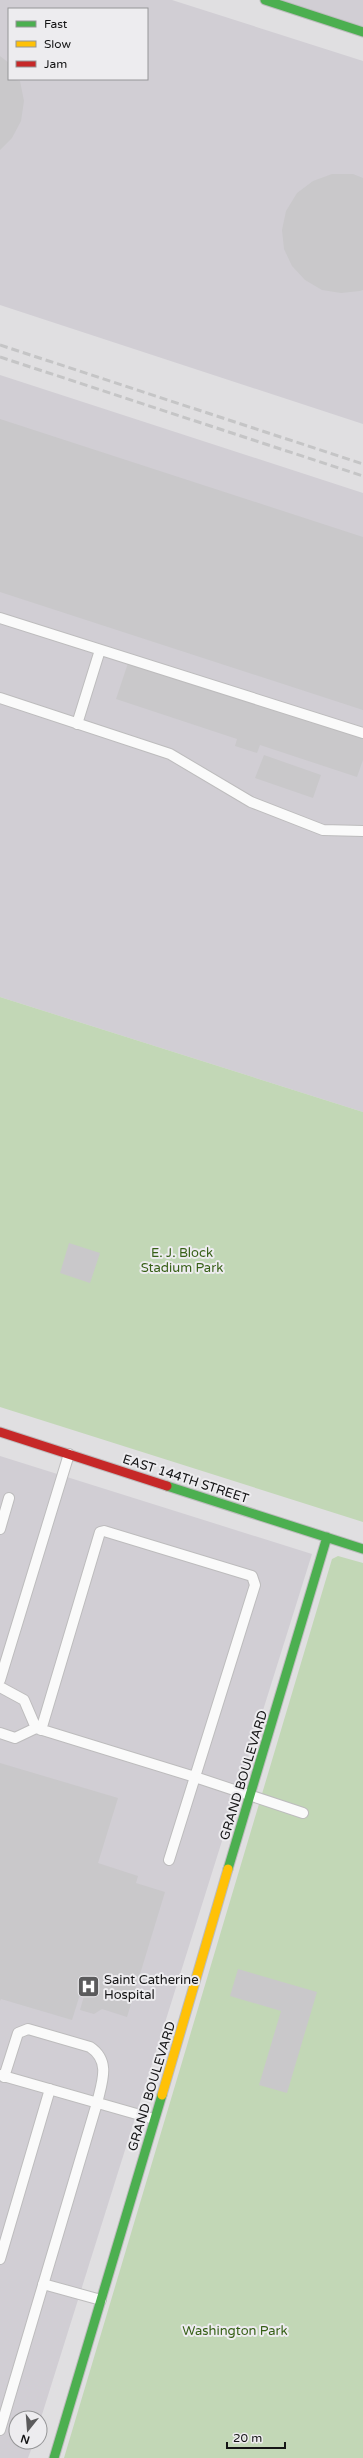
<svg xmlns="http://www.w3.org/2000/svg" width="363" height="2458" font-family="'Varela Round',sans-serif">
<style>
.built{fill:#d1ced4;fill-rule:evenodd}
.green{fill:#c2d7b6}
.building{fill:#c9c8ca}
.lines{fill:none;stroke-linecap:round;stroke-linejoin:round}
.lane-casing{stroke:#bdbcbd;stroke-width:12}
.fast-casing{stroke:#bdbcbd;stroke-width:11}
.slow-casing{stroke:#bdbcbd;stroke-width:11}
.jam-casing{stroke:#bdbcbd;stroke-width:11}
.lane{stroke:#fafafa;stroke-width:10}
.fast{stroke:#4caf50;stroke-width:9}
.slow{stroke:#ffc107;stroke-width:9}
.jam{stroke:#c62828;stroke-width:9}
.rail{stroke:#c5c5c6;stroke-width:3;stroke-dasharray:8 4;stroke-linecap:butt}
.labels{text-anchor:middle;stroke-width:4;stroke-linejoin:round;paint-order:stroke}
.park-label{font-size:13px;fill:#365f16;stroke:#edecef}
.street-label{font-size:13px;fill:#141415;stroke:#edecef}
.poi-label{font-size:13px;fill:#141415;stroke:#edecef;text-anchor:start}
</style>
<rect width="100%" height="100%" fill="#e0dfe1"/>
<path class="built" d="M0,0H172L363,61V424L0,305ZM9,9H147V79H9Z
M265,0H363V32Z
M0,375L363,493V1112L0,997Z
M0,1456L312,1554L40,2421V2418H16V2442H34L28,2458H0Z"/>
<path class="green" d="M0,997L363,1112V1522L0,1407Z
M338,1556L363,1563V2458H64L332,1559Z"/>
<path class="building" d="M0,56L9,63V79L20,81L24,101L21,121L12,138L0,150Z
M332,174H353L363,178V290L360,291L341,293L322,290L305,280L292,266L284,249L282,230L286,211L297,193L313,181Z
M0,419L363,537V710L0,592Z
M128,663L363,737V760L357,777L260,745L257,753L235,746L237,739L116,699Z
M264,755L321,775L313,798L255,778Z
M69,1243L100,1253L90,1283L60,1273Z
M0,1763L118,1798L98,1863L138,1876L136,1883L165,1892L127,2017L102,2009L94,2014L80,2010L86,1989L82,1988L72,2020L1,1999L0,2001Z
M238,1969L317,1992L287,2093L259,2085L281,2011L230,1996Z"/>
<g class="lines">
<defs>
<path id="lane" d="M0,618L363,733
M0,698L170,754L251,802L323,830L363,831
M77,724L100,650
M0,1529L9,1498
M0,1680L69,1454
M0,1687L24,1700L36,1728
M41,1730L100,1532L104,1531L252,1576L255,1585L169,1860
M0,1733L15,1738L36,1728L195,1777L303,1813
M0,2075L154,2119
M0,2259L50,2089
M43,2284L101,2300
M0,2430L97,2103C102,2082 111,2061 90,2047L28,2029L18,2033L4,2077"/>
<path id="fast" d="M265,0L363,32
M167,1486L363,1549
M228,1869L327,1537
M54,2458L162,2095"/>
<path id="slow" d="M162,2095L228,1869"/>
<path id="jam" d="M0,1432L167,1486"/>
</defs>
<use href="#lane" class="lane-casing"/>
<use href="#fast" class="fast-casing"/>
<use href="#slow" class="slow-casing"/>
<use href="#jam" class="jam-casing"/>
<use href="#lane" class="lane"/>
<use href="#fast" class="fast"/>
<use href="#slow" class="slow"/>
<use href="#jam" class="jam"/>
<path class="rail" d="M0,345L363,464
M0,357L363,476"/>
</g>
<defs>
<symbol id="hospital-square" viewBox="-11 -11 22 22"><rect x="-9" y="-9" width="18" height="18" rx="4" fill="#5b5b5c" stroke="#edecef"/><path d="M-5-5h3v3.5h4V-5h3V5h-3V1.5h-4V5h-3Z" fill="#fff"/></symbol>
</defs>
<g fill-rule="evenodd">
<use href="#hospital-square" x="76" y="1974" width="25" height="25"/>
</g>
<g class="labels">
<g class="park-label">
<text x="182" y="1257">E. J. Block<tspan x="182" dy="15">Stadium Park</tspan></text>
<text x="235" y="2335">Washington Park</text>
</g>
<g class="street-label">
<text transform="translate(186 1478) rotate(18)" y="5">EAST 144TH STREET</text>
<text transform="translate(243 1775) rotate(-73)" y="5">GRAND BOULEVARD</text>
<text transform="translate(151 2086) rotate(-73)" y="5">GRAND BOULEVARD</text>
</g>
<g class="poi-label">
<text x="104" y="1984">Saint Catherine<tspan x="104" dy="15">Hospital</tspan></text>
</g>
</g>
<rect x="8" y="8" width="140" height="72" fill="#edecef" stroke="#969698"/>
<rect x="16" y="21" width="20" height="6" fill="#4caf50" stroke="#969698"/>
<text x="44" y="28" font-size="12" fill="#141415">Fast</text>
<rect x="16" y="41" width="20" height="6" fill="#ffc107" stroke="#969698"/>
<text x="44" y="48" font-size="12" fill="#141415">Slow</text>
<rect x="16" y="61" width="20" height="6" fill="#c62828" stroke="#969698"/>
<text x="44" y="68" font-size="12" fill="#141415">Jam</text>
<g transform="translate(28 2430) rotate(197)"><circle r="19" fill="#edecef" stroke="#969698"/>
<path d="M0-3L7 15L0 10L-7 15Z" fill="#5b5b5c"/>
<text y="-6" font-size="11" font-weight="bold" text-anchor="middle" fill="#141415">N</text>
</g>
<path d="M227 2442v6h58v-6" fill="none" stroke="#141415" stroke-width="2"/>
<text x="233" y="2442" font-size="12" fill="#141415" stroke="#edecef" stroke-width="3" paint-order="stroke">20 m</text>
</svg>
